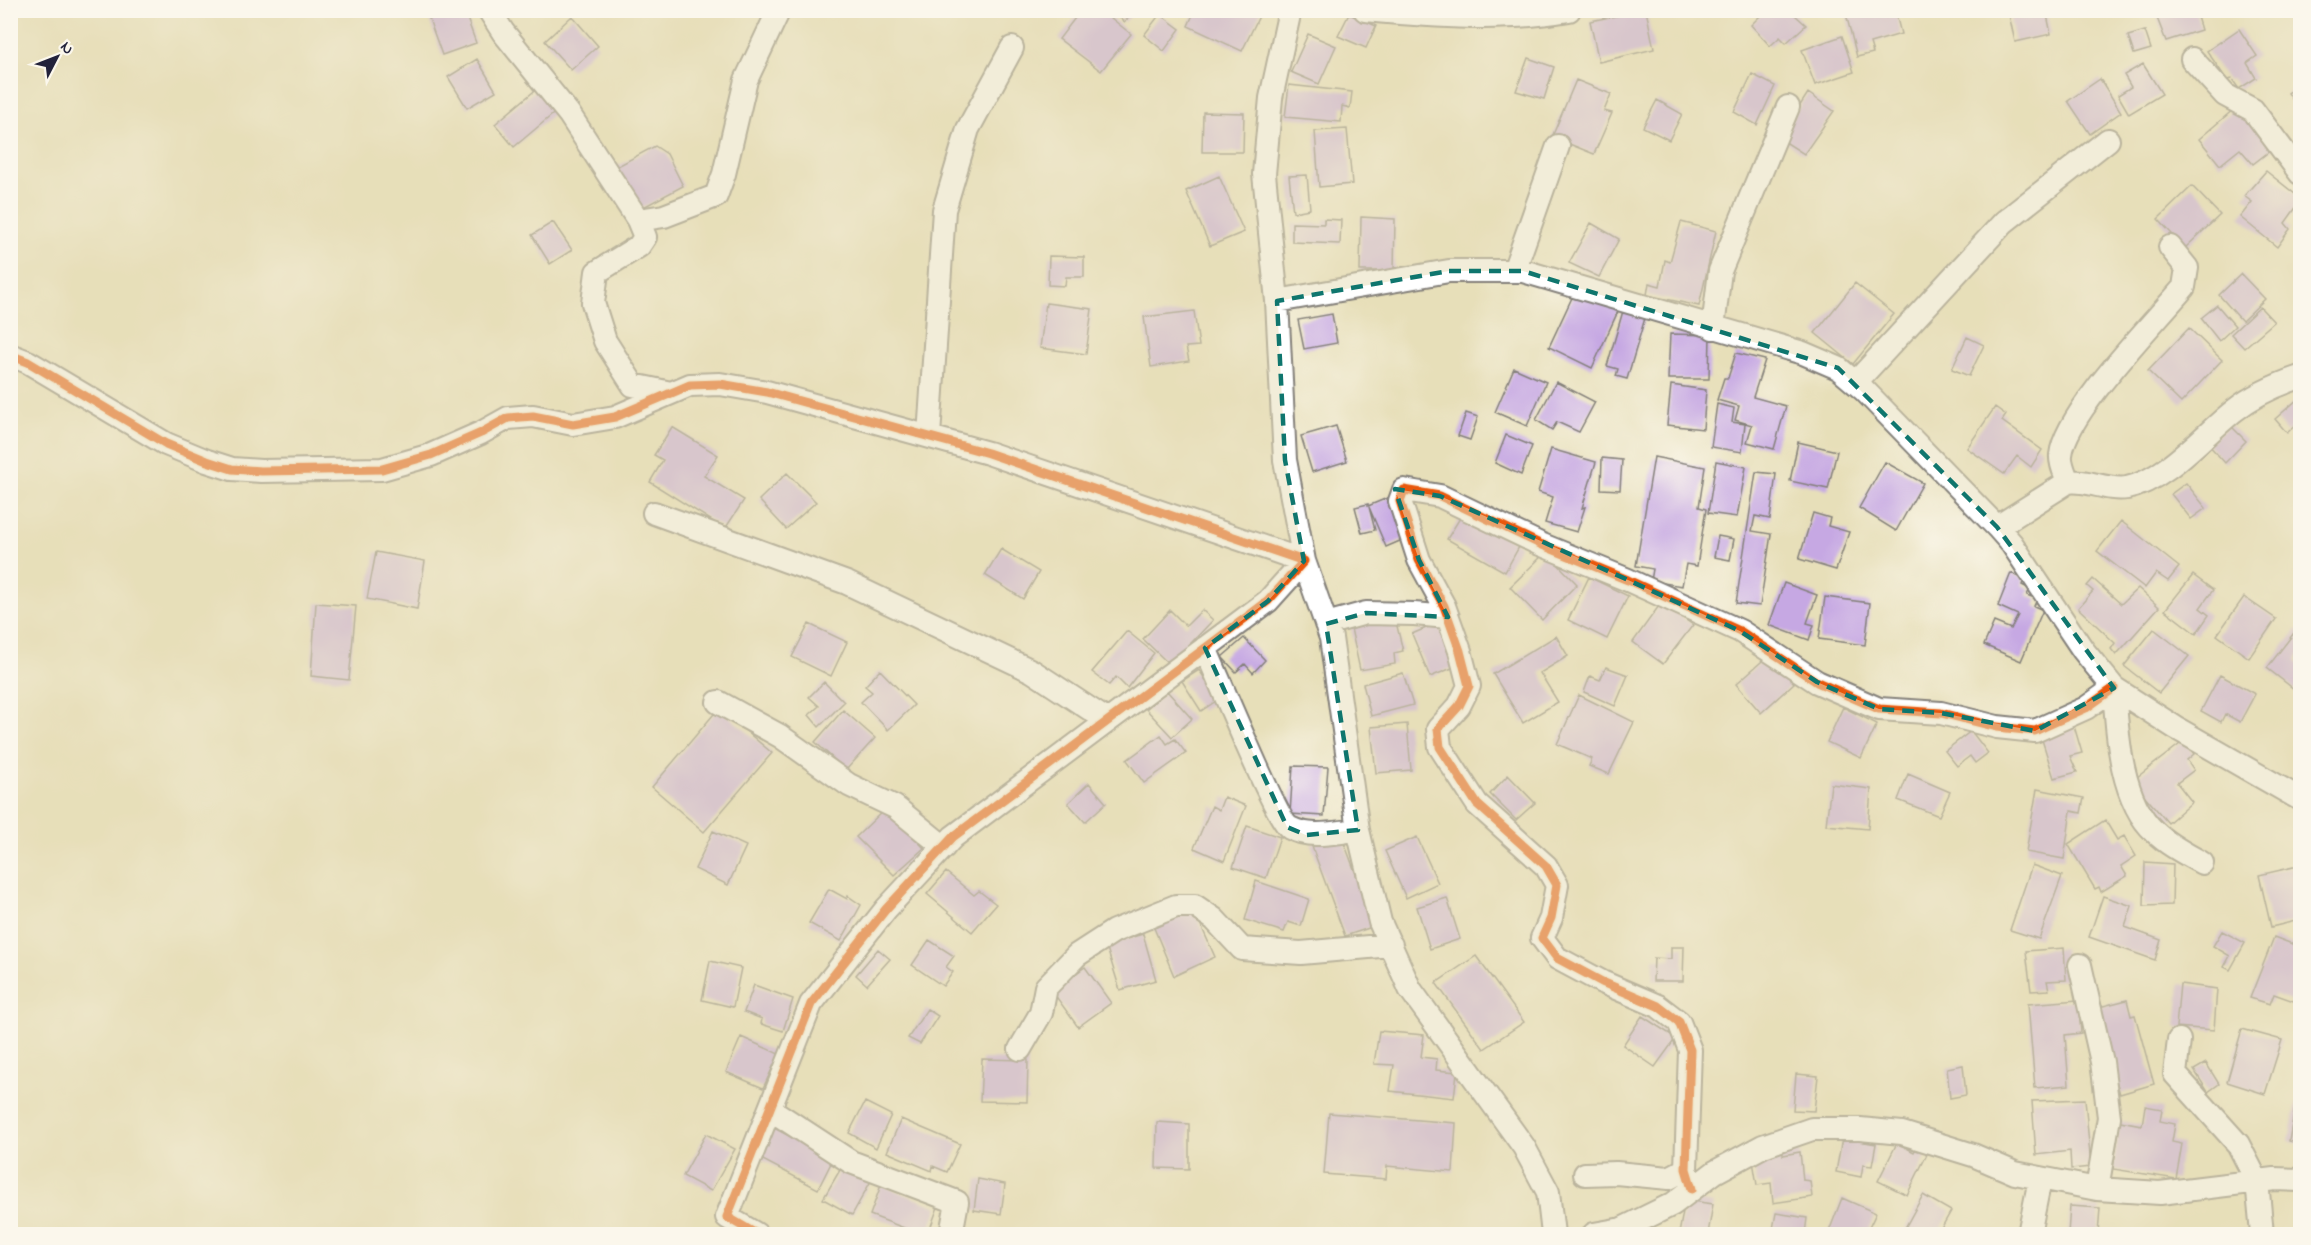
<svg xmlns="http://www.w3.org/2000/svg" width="2311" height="1245" font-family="'Indie Flower',sans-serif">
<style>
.building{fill:#c6a8e3}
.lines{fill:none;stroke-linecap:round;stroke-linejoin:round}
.minor-casing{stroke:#84807a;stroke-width:26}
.minor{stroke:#fff;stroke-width:22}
.cycleway-casing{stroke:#fbf7ec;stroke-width:13}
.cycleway{stroke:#e8590c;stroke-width:9}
.marked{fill:none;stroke:#0f766e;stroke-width:4.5;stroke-dasharray:12 8;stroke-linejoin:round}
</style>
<rect width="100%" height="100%" fill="#fbf7ec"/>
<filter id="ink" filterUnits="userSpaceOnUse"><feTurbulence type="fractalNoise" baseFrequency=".0167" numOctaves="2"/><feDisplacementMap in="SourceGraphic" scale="12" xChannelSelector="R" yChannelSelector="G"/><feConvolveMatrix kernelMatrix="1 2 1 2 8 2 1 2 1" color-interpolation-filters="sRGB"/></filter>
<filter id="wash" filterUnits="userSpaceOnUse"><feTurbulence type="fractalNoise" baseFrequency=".008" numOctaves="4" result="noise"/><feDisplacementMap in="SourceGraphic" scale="24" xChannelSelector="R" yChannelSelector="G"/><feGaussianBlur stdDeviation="1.35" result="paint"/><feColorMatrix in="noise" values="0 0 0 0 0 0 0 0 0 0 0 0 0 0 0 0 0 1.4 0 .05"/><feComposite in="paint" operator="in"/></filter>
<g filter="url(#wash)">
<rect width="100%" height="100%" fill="#e7dfb9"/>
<g id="blocks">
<path class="building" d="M455,10H464L476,43L442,55L429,19Z
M1081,10H1101L1131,34L1101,71L1059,39Z
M1113,10H1138L1124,22Z
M1195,10H1262L1242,51L1188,26Z
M1646,10L1654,49L1599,62L1590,21Z
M1766,10H1795L1797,13L1795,15L1806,25L1786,43L1780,37L1770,46L1751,25Z
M1845,10H1895L1901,34L1870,43L1873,53L1857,57Z
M2008,10H2046L2051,34L2015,42Z
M2181,10H2195L2201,30L2166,41L2157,18Z
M1160,14L1180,29L1164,51L1144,35Z
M1349,14L1376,26L1366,48L1338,36Z
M572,16L598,46L571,70L545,41Z
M2239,29L2257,56L2247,63L2256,78L2239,89L2232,79L2227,80L2207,51Z
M2145,31L2151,49L2134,54L2128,36Z
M1308,34L1336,46L1319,84L1291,72Z
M1842,36L1854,72L1815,85L1802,50Z
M1528,58L1554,67L1544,99L1516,91Z
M477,59L496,91L467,108L448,77Z
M2143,64L2162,94L2129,114L2118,95L2131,87L2124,75Z
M1752,74L1775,86L1757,125L1734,112Z
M2100,79L2121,112L2090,134L2068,101Z
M1576,80L1611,94L1604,111L1612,113L1594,154L1552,137Z
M2300,84V110L2288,93Z
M1289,85L1352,92L1350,108L1342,106L1341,122L1285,117Z
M539,87L558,110L514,147L495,124Z
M1808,93L1834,111L1804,154L1779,138Z
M1657,100L1682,114L1669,140L1643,127Z
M2234,109L2242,117L2246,113L2275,147L2253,164L2240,149L2220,165L2199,139Z
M1203,112L1244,113L1243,152H1202Z
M1347,129L1352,184L1319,187L1315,131Z
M655,146L667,154L683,186L638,210L616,167Z
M2266,171L2300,198V202L2285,223L2290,229L2277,247L2240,217L2252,202L2244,196Z
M1307,175L1310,209L1293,212L1289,176Z
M1219,176L1244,232L1210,246L1186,191Z
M2192,186L2220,215L2185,248L2158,219Z
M1361,217L1395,219L1394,271H1360Z
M1324,219L1341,220L1340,244L1292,242V223L1324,224Z
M553,222L572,250L550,264L532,235Z
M1681,222L1716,231L1699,306L1647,295L1649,283L1660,286L1665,260L1670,262Z
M1591,223L1619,239L1599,277L1569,263Z
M1049,256L1084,257V277H1066L1065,286L1048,285Z
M2241,274L2265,299L2242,321L2219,295Z
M1855,283L1894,314L1853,364L1815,333Z
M1577,287L1619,309L1592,368L1549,347Z
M1046,303L1092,309L1086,354L1040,348Z
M2217,305L2235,326L2219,341L2201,318Z
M2260,307L2274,322L2244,348L2231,334Z
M1194,311L1199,346L1186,347L1189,361L1151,367L1144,317Z
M1623,311L1645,318L1627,379L1616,376L1618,369L1607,366Z
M1332,314L1337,343L1304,349L1298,320Z
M2189,328L2222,360L2181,403L2148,371Z
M1670,334L1710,335L1709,379H1668Z
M1967,337L1984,345L1969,376L1952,369Z
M1736,353L1765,360L1753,397L1786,406L1774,449L1747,442L1752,425L1735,420L1739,406L1717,400L1724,378H1728Z
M1514,368L1546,382L1527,426L1495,412Z
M1556,382L1595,402L1579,432L1557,422L1552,430L1536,420Z
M1671,385L1706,390L1703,429L1667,425Z
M2298,399L2300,402V421L2287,433L2275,419Z
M1717,404L1734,408L1732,422L1745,424L1742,452L1711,447Z
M1995,407L2006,415L2002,421L2042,450L2031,467L2017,456L2004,474L1967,448Z
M1466,413L1478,417L1470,440L1458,436Z
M2230,425L2246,441L2225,463L2208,444Z
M1336,426L1347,461L1312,472L1301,436Z
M672,427L718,455L704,476L744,500L725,529L650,482L663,460L654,455Z
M1506,435L1532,446L1521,475L1495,463Z
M1798,442L1837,451L1828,489L1790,481Z
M1551,449L1596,462L1582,508L1585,507L1577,532L1545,523L1553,497L1538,492Z
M1654,457L1705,467L1699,507L1706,509L1697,566L1686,564L1682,586L1651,581L1653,569L1636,566Z
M1602,458L1622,460L1620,490L1601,489Z
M1716,461L1746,467L1737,517L1708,513Z
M1885,462L1923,483L1896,531L1859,508Z
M1756,472L1776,474L1770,519L1755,516L1752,531L1771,534L1760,606L1736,603Z
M787,473L816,502L786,529L759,500Z
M2186,483L2206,508L2191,519L2171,494Z
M1392,496L1409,537L1386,547L1369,507L1375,530L1362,533L1355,507L1368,504V506Z
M1463,513L1520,545L1505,572L1447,539Z
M1813,513L1830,518L1828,526L1849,532L1836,570L1799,559Z
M2121,521L2179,567L2168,581L2156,573L2145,588L2097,551Z
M1718,536L1734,539L1730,560L1714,557Z
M1001,549L1039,572L1023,599L985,575Z
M376,552L425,561L417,609L367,599Z
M1546,552L1577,584L1542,620L1510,587Z
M2011,573L2024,579L2022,585L2030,589L2027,595L2037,599L2034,606L2043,610L2021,661L1984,645L1994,622L2011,629L2018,615L1998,606Z
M2193,575L2213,590L2200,608L2209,615L2196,634L2165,610Z
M1589,577L1628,596L1607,639L1568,620Z
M2093,579L2121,604L2138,588L2159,607L2116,655L2111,649L2115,643L2078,608L2093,591L2087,586Z
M1784,583L1817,595L1807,623L1814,625L1809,640L1769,625Z
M1825,597L1870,603L1865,645L1819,639Z
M2244,597L2276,619L2249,658L2217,635Z
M316,603L356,606L349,680L311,676Z
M1661,603L1693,625L1663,664L1633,642Z
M1170,610L1186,626L1202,610L1213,620L1170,665L1143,639Z
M1396,622L1403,651L1394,653L1395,664L1360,670L1350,624Z
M1438,623L1457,666L1430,677L1412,634Z
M809,624L847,642L831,676L792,657Z
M2154,629L2189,656L2159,693L2124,666Z
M2297,629L2300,632V654L2295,661L2300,665L2299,693L2267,668Z
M1127,631L1154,653L1127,688L1116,677L1109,685L1092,672Z
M1556,636L1568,656L1540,673L1558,702L1523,723L1493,674Z
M1244,638L1265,660L1253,673L1245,664L1236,672L1222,657Z
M1769,655L1794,683L1761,713L1736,684Z
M1606,667L1628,675L1615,706L1584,692L1590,676L1600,680Z
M880,670L914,705L888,730L861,702L872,692L865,686Z
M1199,670L1219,699L1201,711L1182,681Z
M1403,673L1413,705L1371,716L1363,684Z
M2220,675L2255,694L2240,722L2225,714L2221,722L2201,711Z
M824,682L844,702L819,727L809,715L819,706L809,697Z
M1167,691L1192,719L1172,737L1146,709Z
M1579,695L1634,722L1609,774L1589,766L1592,759L1557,744Z
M1843,707L1877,724L1861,758L1827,742Z
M719,708L772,753L704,832L652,787Z
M843,710L875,738L846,770L815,742Z
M2072,719L2082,753L2070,756L2077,772L2054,778L2039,730Z
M1407,724L1411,770L1376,773L1371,727Z
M1971,731L1988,753L1975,763L1970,756L1957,766L1945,751Z
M1161,735L1167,744L1175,739L1186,753L1144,783L1127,760Z
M2184,741L2194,754L2187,760L2194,770L2177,783L2192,802L2168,823L2132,781Z
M1293,766L1328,767L1324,816L1290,814Z
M1908,774L1950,792L1939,816L1898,800Z
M1508,775L1535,803L1516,820L1490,794Z
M1089,783L1106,803L1085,822L1068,803Z
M1831,784L1871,789L1868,829L1826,825Z
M2037,789L2084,798L2081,813L2071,811L2064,859L2026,852Z
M1224,797L1246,806L1224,861L1194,848L1212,806L1219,810Z
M886,808L924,848L894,875L856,837Z
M2105,820L2117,840L2124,836L2136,856L2121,866L2127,876L2101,892L2099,887L2095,889L2068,844Z
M1247,826L1280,837L1266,878L1233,867Z
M713,831L746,846L728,885L695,869Z
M1341,834L1375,926L1345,936L1311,844Z
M1417,837L1438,883L1406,898L1385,851Z
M2145,862L2173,864L2172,905L2144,906Z
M2032,865L2062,876L2039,939L2010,930Z
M2298,866L2300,875V920L2271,927L2259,875Z
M946,872L974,895L979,891L996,904L972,932L927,894Z
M1256,881L1309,899L1301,926L1288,922L1284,932L1245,920Z
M829,889L847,899L848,896L861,905L841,941L809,923Z
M2103,896L2132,906L2125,927L2161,940L2155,960L2089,937Z
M1447,898L1460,939L1430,949L1417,907Z
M1194,910L1215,957L1174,976L1154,928Z
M2222,931L2245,943L2230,970L2224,967L2230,956L2213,946Z
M1143,934L1156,980L1120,990L1106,945Z
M2274,937L2300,947L2299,1003L2274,994L2270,1004L2250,998Z
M929,940L954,956L946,967L953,972L943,986L912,965Z
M1671,947H1684L1683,981H1653L1654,958L1671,959Z
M2064,948L2066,980L2047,981L2049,990L2031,991L2026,951Z
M878,949L890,959L867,985L856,975Z
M1476,956L1524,1022L1484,1049L1436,983Z
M710,961L741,968L733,1007L702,1000Z
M1085,967L1111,1003L1078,1027L1052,991Z
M2180,984L2217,989L2214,1030L2176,1027Z
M754,985L793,999L783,1031L761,1024L762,1019L744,1012Z
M2078,1000L2081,1033L2065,1035L2069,1085L2035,1088L2028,1004Z
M2127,1000L2131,1016L2135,1015L2154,1084L2120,1094L2095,1008Z
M927,1009L938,1016L920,1044L908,1038Z
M1642,1016L1676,1038L1655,1067L1623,1045Z
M2242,1029L2282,1040L2265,1094L2227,1082Z
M1379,1031L1424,1035L1421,1057L1437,1059L1436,1070L1457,1072L1454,1098L1390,1091L1394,1065L1374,1064Z
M741,1037L779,1054L763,1088L726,1072Z
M982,1059L1028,1060L1027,1102L980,1101Z
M2206,1063L2219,1084L2208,1092L2194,1070Z
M1963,1065L1966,1095L1950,1098L1947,1068Z
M1796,1074L1818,1076L1814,1111L1793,1110Z
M2085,1099L2091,1167L2071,1169L2070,1151L2036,1155L2032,1101Z
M865,1102L891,1115L876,1148L849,1133Z
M2296,1102L2300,1103V1144L2289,1141Z
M2145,1106L2162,1109L2160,1121L2175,1124L2172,1142L2182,1144L2176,1179L2113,1169L2120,1121L2142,1125Z
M1329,1113L1456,1123L1453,1172L1387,1166L1386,1179L1324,1174Z
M901,1119L960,1144L947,1172L933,1166L932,1171L887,1152Z
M1157,1122L1189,1124V1169L1156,1168Z
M774,1128L833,1159L818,1189L759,1158Z
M706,1134L735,1149L711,1191L683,1176Z
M1842,1138L1876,1144L1872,1166L1863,1165L1861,1177L1836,1172Z
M1897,1143L1914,1152L1919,1143L1930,1148L1907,1195L1878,1181Z
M1783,1151V1155L1800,1152L1803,1180L1810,1181L1812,1197L1773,1203L1771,1183L1757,1185L1752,1155Z
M844,1163L872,1179L852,1215L823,1199Z
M978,1179L1005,1184L1001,1214L974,1210Z
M881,1185L938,1207L928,1234H920L870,1215Z
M1923,1195L1951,1211L1938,1234H1918L1905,1228Z
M1842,1198L1876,1213L1866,1234H1828Z
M1685,1200L1713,1204L1708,1234H1679Z
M2070,1206L2100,1208L2098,1234H2068Z
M1776,1213L1807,1218L1805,1234H1772Z"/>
</g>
</g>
<g filter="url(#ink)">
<use href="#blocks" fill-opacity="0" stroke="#84807a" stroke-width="1.5"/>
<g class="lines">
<defs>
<path id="minor" d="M489,10L503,32L569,114L638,220L645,237L639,246L597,272L593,303L605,341L633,385L671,393
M1290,10L1271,98L1264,174L1277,301L1285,460L1304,561L1331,638L1358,830L1380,922L1410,989L1524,1147L1548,1192L1553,1234
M1365,10C1433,16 1502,22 1569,10
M2192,59L2225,95L2253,110L2300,173
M638,220L664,216L716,196L724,174L746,80L779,10
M1514,271L1558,146
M1277,301L1449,271H1523L1803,353L1838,368L1864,390L1997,527L2012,544L2083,650L2114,688L2176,728L2300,799
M1713,328L1720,271L1788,107
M10,355L28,362L166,444L207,461L232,469L261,471L382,469L431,455L481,433L508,418L533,416L573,424L615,417L690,385L720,384L767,392L988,453L1304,561L1268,601L953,837L886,909L811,1004L727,1217L756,1234
M1856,382L2004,222L2108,140
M929,436L944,210L968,129L1012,48
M2068,482C2065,473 2060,463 2061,455C2065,413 2155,322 2184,287L2187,268L2170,247
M654,513L847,583L1032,671L1108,721
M1997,527L2068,482C2088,479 2106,491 2127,488C2166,480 2204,434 2235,410C2255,394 2276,385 2300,377
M1326,624L1366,613L1414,614L1448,617
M1205,648C1216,672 1277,821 1290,828C1311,839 1335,832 1358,830
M2114,688C2117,732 2120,800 2155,832C2168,845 2186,854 2202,863
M718,702L780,736L849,785L895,807L944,847
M2080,965L2102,1062L2109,1117L2097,1189
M2179,1040L2175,1074L2238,1144L2257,1181L2262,1234
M1020,1049L1041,1013L1046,987L1077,955L1114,931L1176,906H1195L1214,919L1242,949L1301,953L1391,945
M770,1109L851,1162L957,1202L951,1234
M1585,1174L1616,1173L1669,1178L1686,1169
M1692,1189L1686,1169L1690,1050L1679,1022L1658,1006L1602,982L1557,958L1542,938L1551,918L1557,885L1546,866L1477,804L1440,747L1438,729L1459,706L1469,686L1460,651L1444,606L1419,560L1400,501L1404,490L1440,496L1540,544L1628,580L1740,631L1817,682L1879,709L1941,713L1997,727L2035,731L2086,708L2114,688
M1594,1234L1622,1229L1673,1204L1715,1172L1763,1146L1812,1129H1860L1902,1133L1973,1155L2015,1173L2097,1189L2160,1193L2275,1179L2300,1180
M2029,1234L2040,1179"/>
</defs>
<use href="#minor" class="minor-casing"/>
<use href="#minor" class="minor"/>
<defs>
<path id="cycleway" d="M10,355L28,362L166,444L207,461L232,469L261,471L382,469L431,455L481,433L508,418L533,416L573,424L615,417L690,385L720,384L767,392L988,453L1304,561L1268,601L953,837L886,909L811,1004L727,1217L756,1234
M1692,1189L1686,1169L1690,1050L1679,1022L1658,1006L1602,982L1557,958L1542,938L1551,918L1557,885L1546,866L1477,804L1440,747L1438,729L1459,706L1469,686L1460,651L1444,606L1419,560L1400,501L1404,490L1440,496L1540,544L1628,580L1740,631L1817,682L1879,709L1941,713L1997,727L2035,731L2086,708L2114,688"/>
</defs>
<use href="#cycleway" class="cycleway-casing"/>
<use href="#cycleway" class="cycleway"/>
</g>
</g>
<path d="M0 0H2311V1245H0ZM1449,271H1523L1838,368L1997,527L2114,688L2035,731L1941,713L1879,709L1817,682L1740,631L1628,580L1440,496L1395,489L1419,560L1448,617L1366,613L1326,624L1358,830L1306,835L1287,827L1205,648L1268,601L1304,561L1285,460L1277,301Z" fill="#e7dfb9" fill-opacity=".55" fill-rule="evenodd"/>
<path class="marked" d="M1449,271H1523L1838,368L1997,527L2114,688L2035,731L1941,713L1879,709L1817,682L1740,631L1628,580L1440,496L1395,489L1419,560L1448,617L1366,613L1326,624L1358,830L1306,835L1287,827L1205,648L1268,601L1304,561L1285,460L1277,301Z"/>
<rect width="2311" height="1245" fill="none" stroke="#fbf7ec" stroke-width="36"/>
<g transform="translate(57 57) rotate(48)" stroke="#fbf7ec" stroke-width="4.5" paint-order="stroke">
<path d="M0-4.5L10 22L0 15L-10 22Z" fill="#22223b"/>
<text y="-9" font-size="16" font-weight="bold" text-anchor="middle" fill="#22223b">N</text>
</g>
</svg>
